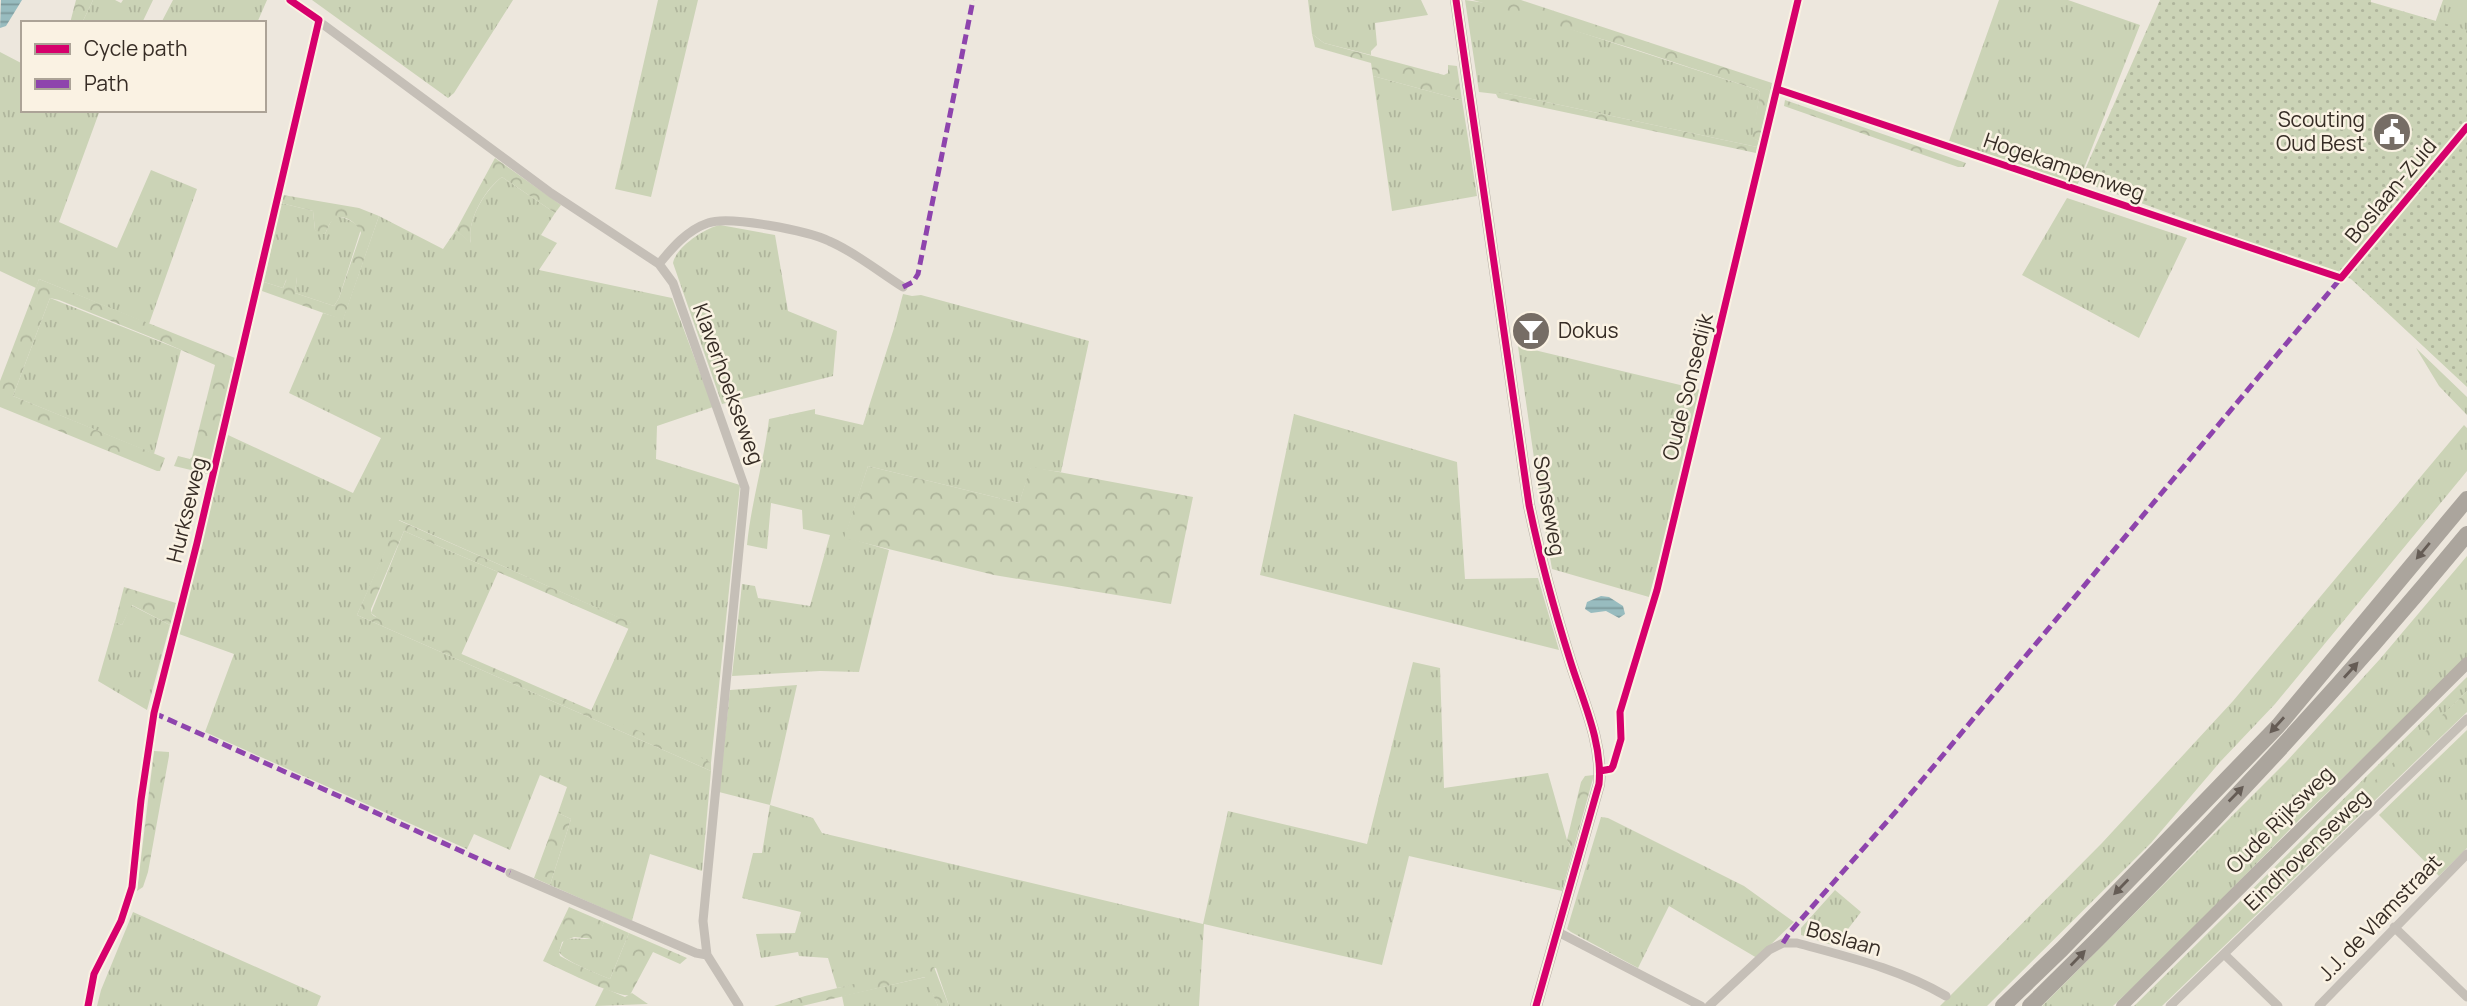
<svg xmlns="http://www.w3.org/2000/svg" width="2467" height="1006" font-family="Manrope,sans-serif">
<style>
.grass{fill:url(#grass-tufts)}
.forest{fill:url(#forest-crowns)}
.park{fill:url(#park-dots)}
.water{fill:url(#water-rules)}
.lines{fill:none;stroke-linecap:round;stroke-linejoin:round}
.street{stroke:#c5bfb7;stroke-width:9}
.secondary{stroke:#b6afa7;stroke-width:12}
.highway{stroke:#aba59d;stroke-width:16}
.quiet{stroke:#8e44ad;stroke-width:5;stroke-dasharray:10 5;stroke-linecap:butt}
.cycleway-casing{stroke:#faf2e3;stroke-width:11}
.cycleway{stroke:#d6006c;stroke-width:7}
.oneway{fill:#655c55}
.labels{text-anchor:middle;stroke-width:5;stroke-linejoin:round;paint-order:stroke}
.poi-label{font-size:21px;fill:#362c25;stroke:#faf2e3;text-anchor:end}
.street-label{font-size:21px;fill:#362c25;stroke:#faf2e3}
</style>
<defs>
<pattern id="grass-tufts" width="24" height="20" patternUnits="userSpaceOnUse" patternTransform="scale(1.75)"><rect width="24" height="20" fill="#cbd3b6"/><path d="M3 7l-1-3M5 7V3M7 7l1-3M15 17l-1-3M17 17v-4M19 17l1-3" fill="none" stroke="#afb59c"/></pattern>
<pattern id="forest-crowns" width="20" height="18" patternUnits="userSpaceOnUse" patternTransform="scale(1.75)"><rect width="20" height="18" fill="#cbd3b6"/><path d="M2 6a3 3 0 1 1 6 0M12 15a3 3 0 1 1 6 0" fill="none" stroke="#afb59c"/></pattern>
<pattern id="park-dots" width="8" height="8" patternUnits="userSpaceOnUse" patternTransform="scale(1.75)"><rect width="8" height="8" fill="#cbd3b6"/><path d="M2 2h.1M6 6h.1" fill="none" stroke="#afb59c" stroke-width="1.8" stroke-linecap="round"/></pattern>
<pattern id="water-rules" width="6" height="5" patternUnits="userSpaceOnUse" patternTransform="scale(1.75)"><rect width="6" height="5" fill="#98bcbf"/><path d="M0 2.5h6" fill="none" stroke="#7d999b"/></pattern>
</defs>
<rect width="100%" height="100%" fill="#ede7dd"/>
<path class="grass" d="M93,0H115L121,3L123,0H153L142,23H82Z
M173,0H267L257,23H161Z
M312,0H513L454,93L448,98Z
M658,0H698L651,197L615,189Z
M1308,0H1421L1428,15L1375,23L1377,45L1371,51V55L1324,43L1312,34Z
M1465,0L1486,3L1558,25L1758,90L1760,92L1753,138L1759,141L1757,147L1504,93L1496,94L1479,92Z
M1999,0H2068L2140,25L2077,186L1949,141Z
M2443,0H2467V34L2435,23Z
M0,52L23,64V110H100L59,222L117,248L151,170L197,189L149,324L39,279L36,288L0,271Z
M1373,76L1462,100L1477,196L1392,211Z
M502,177L555,213L541,235L557,243L539,270L672,298L713,407L657,426L656,459L740,485L711,763L591,711L631,623L399,520L357,615L711,771L702,871L650,854L632,921L550,885L571,819L558,813L567,787L540,775L510,850L474,834L467,849L205,732L234,654L179,634L228,435L353,493L381,438L289,393L323,313L343,319L379,216L443,249L456,230L471,243C466,221 485,190 502,177Z
M2067,198L2187,238L2139,338L2022,275Z
M281,203L313,211L315,230L325,234C327,230 330,221 334,218C342,214 356,223 361,229L339,298L334,306L295,293L297,277L286,280L283,288L264,282Z
M720,225L775,235L788,311L837,331L833,376L722,404L673,263C676,247 705,228 720,225Z
M903,294L912,296L921,295L1089,341L1061,472L1031,468L1019,503L868,466L845,537L889,550L859,672L820,671L732,676L742,584L755,586L758,598L810,606L830,535L803,529L802,510L771,503L767,549L747,545C751,503 764,462 769,419L815,409V414L863,425L894,328Z
M50,298L181,350L154,454L13,396Z
M1518,346L1701,390L1682,475L1649,597L1552,569L1540,500Z
M2416,348L2467,397V415L2439,386Z
M1294,414L1457,462L1465,579L1538,578L1559,650L1260,575Z
M2464,425L2467,428V471L2275,704L2220,762L2151,843L1987,1006H1940L2102,843L2233,701Z
M404,531L498,572L461,655L379,619L371,613Z
M2467,556V658L2300,819L2175,947L2113,1006H2042L2286,762L2380,659Z
M131,605L170,625L147,710L98,681L115,622L122,625Z
M1413,662L1440,668L1444,788L1548,773L1567,840L1573,851L1562,891L1409,856L1382,965L1204,924L1199,1006H949L936,968L837,988L828,958L799,956L798,952L761,958L756,934L795,933L801,912L742,898L753,853H762L770,805L719,792L730,690L797,685L770,805L813,818L822,833L1203,924L1228,811L1367,844Z
M2467,677V691L2362,796L2370,805L2162,1006H2134Z
M2467,730V848L2439,876L2379,815Z
M1601,817L1608,818L1744,886L1794,922L1757,958L1669,906L1638,968L1571,932L1567,929Z
M1835,890L1861,912L1835,946L1801,935V928Z
M133,912L321,996L317,1006H97L101,990Z
M604,922L629,933L610,979C598,974 564,961 559,952L564,940C586,934 593,949 604,922Z
M926,977L938,1006H844L842,996Z
M604,988L625,997L632,993L648,1004L595,1006Z"/>
<path class="forest" d="M76,0H93L82,23H70Z
M1473,0H1521L1772,83L1759,141L1752,138L1760,92L1758,90L1631,48Z
M1312,34L1324,43L1444,75L1448,73V65L1457,66L1462,100L1373,76L1371,63L1315,47Z
M1499,93H1504L1757,147L1756,153L1498,98L1496,94Z
M1785,100L1966,163L1964,167H1958L1784,106Z
M495,158L561,205L555,213L502,177C484,190 466,222 471,244L456,230Z
M283,195L359,208L379,216L343,320L262,291L264,282L283,288L288,276L294,273L297,277L295,293L334,306L339,298L361,233C359,224 343,212 334,219C330,221 327,230 325,234H318L315,230L313,211L281,203Z
M39,279L235,358L208,474L174,466L178,456L190,459L192,457L215,365L163,342L59,300L50,298L13,396L165,458L160,471H157L0,407V381Z
M868,466L1019,503L1030,469L1032,467L1193,497L1171,604L994,575L844,538Z
M398,520L632,623L629,629L404,531L371,609V613L374,616L706,760L711,763V771L357,615Z
M124,587L176,603L170,625L132,605L122,625L115,622Z
M2467,691V712L2370,805L2362,796L2364,791Z
M154,751L169,752V756L148,872L143,887L137,891Z
M1594,775L1573,851L1567,840L1581,782L1585,776Z
M558,813L571,819L550,885L534,878Z
M569,907L604,922L599,935L594,939L574,937L562,942L559,952L560,956C576,965 593,972 610,979L629,933L687,958L680,964L653,952L630,995C616,998 560,968 543,961Z
M934,967L949,1006H938L925,977L802,1006H774L805,996L866,981Z"/>
<path class="park" d="M2160,0H2371V2L2467,30V387L2351,279L2080,181Z"/>
<path class="water" d="M1,0H22L6,26L0,28Z
M1601,596L1609,597L1623,606L1625,614L1619,618L1606,611L1591,613L1585,609L1587,602Z"/>
<g class="lines">
<path class="street" d="M290,0L551,193L659,264L673,283L745,488L703,921L707,955L739,1006
M659,264C672,248 687,230 708,223C729,215 808,231 829,241C855,252 879,272 903,287
M2349,269L2467,127
M510,873L696,953L707,955
M2394,927L2467,997
M1556,931L1701,1006
M2224,954L2278,1006
M88,1006L94,974L121,921L132,887L141,800L154,713L197,543L319,20
M1709,1006L1769,950L1783,943H1797C1848,957 1900,969 1946,996
M2170,1006L2467,719
M2319,1006L2467,854"/>
<path class="secondary" d="M1456,0L1529,505C1540,558 1554,609 1570,660C1582,699 1603,743 1599,784L1536,1006
M2122,1006L2467,663"/>
<path class="highway" d="M2003,1006L2062,949L2278,726L2467,499
M2030,1006C2183,857 2331,699 2467,534"/>
<path class="quiet" d="M903,287L913,282L918,274L973,0
M154,713L510,873
M1783,943L1790,932L1898,809L2341,278"/>
<defs>
<path id="cycleway" d="M1456,0L1529,505C1540,558 1554,609 1570,660C1582,699 1603,743 1599,784L1536,1006
M1777,89L2341,278L2467,127
M1600,771L1611,769L1613,766L1621,739L1620,712L1657,590L1798,0
M88,1006L94,974L121,921L132,887L141,800L154,713L197,543L319,20L290,0"/>
</defs>
<use href="#cycleway" class="cycleway-casing"/>
<use href="#cycleway" class="cycleway"/>
</g>
<defs><path id="oneway-solid" d="M-6-.8H1V-3.2L6.5 0L1 3.2V.8H-6Z" transform="scale(1.75)"/></defs>
<g class="oneway">
<use href="#oneway-solid" transform="translate(2423 551) rotate(130)"/>
<use href="#oneway-solid" transform="translate(2351 670) rotate(-48)"/>
<use href="#oneway-solid" transform="translate(2277 725) rotate(132)"/>
<use href="#oneway-solid" transform="translate(2236 794) rotate(-46)"/>
<use href="#oneway-solid" transform="translate(2121 887) rotate(134)"/>
<use href="#oneway-solid" transform="translate(2078 958) rotate(-46)"/>
</g>
<defs>
<symbol id="civic-disc" viewBox="-11 -11 22 22"><circle r="9.5" fill="#766d65" stroke="#faf2e3"/><path d="M-.6-6.5H3V-4.5H.6V-3L4-1V1h2V6H-6V1h2V-1L-.6-3ZM-1.2 2.5V6h2.4V2.5Z" fill="#fff"/></symbol>
<symbol id="bar-disc" viewBox="-11 -11 22 22"><circle r="9.5" fill="#766d65" stroke="#faf2e3"/><path d="M-6-5H6L.8 .8V4.5H3.5V6h-7V4.5H-.8V.8Z" fill="#fff"/></symbol>
</defs>
<g fill-rule="evenodd">
<use href="#civic-disc" x="2370" y="110" width="44" height="44"/>
<use href="#bar-disc" x="1509" y="309" width="44" height="44"/>
</g>
<g class="labels">
<g class="poi-label">
<text x="2365" y="127">Scouting<tspan x="2365" dy="24">Oud Best</tspan></text>
<text x="1558" y="338" text-anchor="start">Dokus</text>
</g>
<g class="street-label">
<text transform="translate(2064 167) rotate(19)" y="7">Hogekampenweg</text>
<text transform="translate(2391 191) rotate(-50)" y="7">Boslaan-Zuid</text>
<text transform="translate(728 384) rotate(70)" y="7">Klaverhoekseweg</text>
<text transform="translate(1688 387) rotate(-76)" y="7">Oude Sonsedijk</text>
<text transform="translate(1549 506) rotate(80)" y="7">Sonseweg</text>
<text transform="translate(187 510) rotate(-76)" y="7">Hurkseweg</text>
<text transform="translate(2280 820) rotate(-45)" y="7">Oude Rijksweg</text>
<text transform="translate(2307 850) rotate(-44)" y="7">Eindhovenseweg</text>
<text transform="translate(2380 918) rotate(-46)" y="7">J.J. de Vlamstraat</text>
<text transform="translate(1844 939) rotate(16)" y="7">Boslaan</text>
</g>
</g>
<rect x="21" y="21" width="245" height="91" fill="#faf2e3" stroke="#aca397" stroke-width="2"/>
<rect x="35" y="44" width="35" height="10" fill="#d6006c" stroke="#aca397" stroke-width="2"/>
<text x="84" y="56" font-size="21" fill="#362c25">Cycle path</text>
<rect x="35" y="79" width="35" height="10" fill="#8e44ad" stroke="#aca397" stroke-width="2"/>
<text x="84" y="91" font-size="21" fill="#362c25">Path</text>
</svg>
